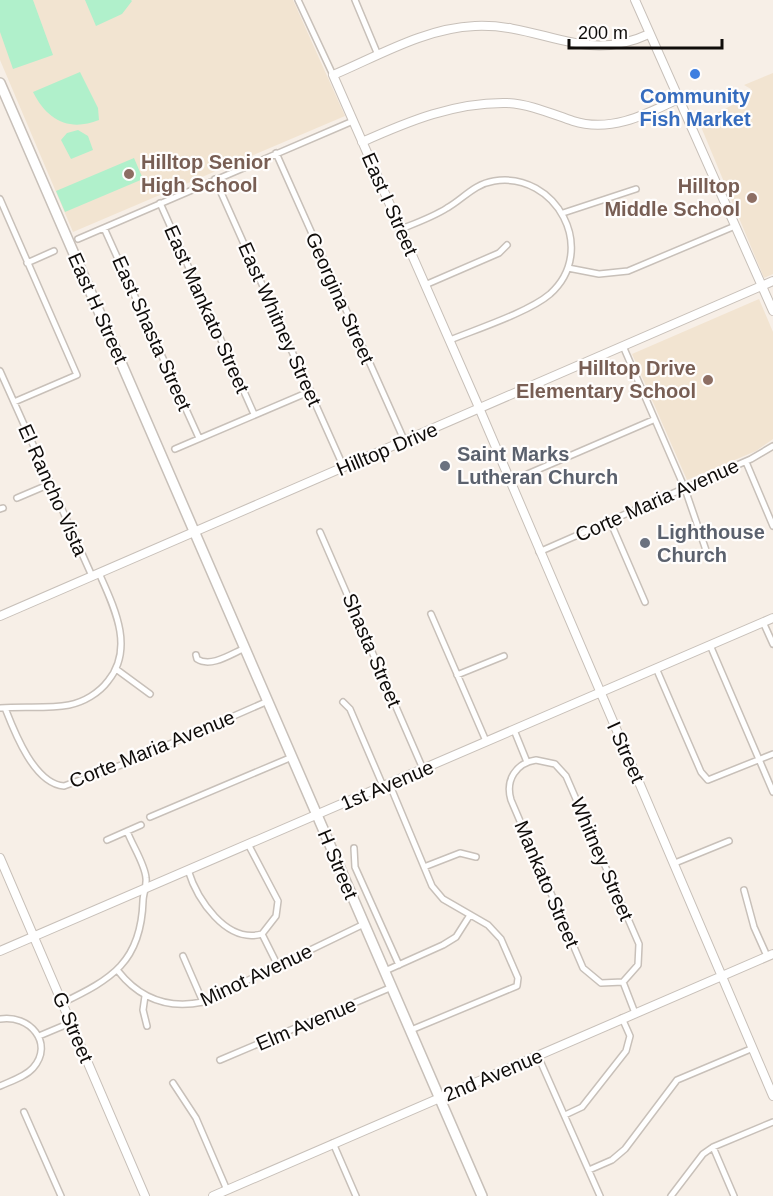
<svg xmlns="http://www.w3.org/2000/svg" width="773" height="1196" font-family="Helvetica,sans-serif">
<style>
.education{fill:#f2e4d1}
.green{fill:#b0f0cb}
.lines{fill:none;stroke-linecap:round;stroke-linejoin:round}
.street-casing{stroke:#c8c0b9;stroke-width:8}
.secondary-casing{stroke:#c8c0b9;stroke-width:10}
.primary-casing{stroke:#c8c0b9;stroke-width:12}
.street{stroke:#fff;stroke-width:5}
.secondary{stroke:#fff;stroke-width:8}
.primary{stroke:#fff;stroke-width:9}
.shop-dot{fill:#3f7fe0;stroke:#fffdfc;stroke-width:2}
.education-dot{fill:#8d6e63;stroke:#fffdfc;stroke-width:2}
.worship-dot{fill:#6b7280;stroke:#fffdfc;stroke-width:2}
.labels{text-anchor:middle;stroke-width:4.5;stroke-linejoin:round;paint-order:stroke}
.shop-label{font-size:20px;font-weight:bold;fill:#366cbe;stroke:#fffdfc}
.education-label{font-size:20px;font-weight:bold;fill:#785e54;stroke:#fffdfc;text-anchor:end}
.street-label{font-size:20px;fill:#0f0c0a;stroke:#fffdfc}
.worship-label{font-size:20px;font-weight:bold;fill:#5b616d;stroke:#fffdfc;text-anchor:start}
</style>
<rect width="100%" height="100%" fill="#f7efe7"/>
<path class="education" d="M0,0H293L345,116L73,232L0,60Z
M773,73V274L764,278L699,122L748,97L751,89L744,85Z
M759,299L773,332V439L756,451L687,480L632,354Z"/>
<path class="green" d="M0,0H33L53,55L13,69L0,32Z
M85,0H131L132,1L122,14L96,26Z
M80,72L98,108L99,120C69,132 47,120 33,92Z
M78,130L88,136L93,150L71,159L61,140L67,133Z
M134,158L143,179L65,212L56,191Z"/>
<g class="lines">
<defs>
<path id="street" d="M298,0L333,75
M355,0L378,55
M276,153L405,442
M215,179L344,468
M0,199L77,375L14,402
M160,203L254,414
M563,213L636,189
M104,228L199,438
M401,229C416,223 433,217 447,208C463,199 474,184 494,181C556,171 599,250 550,294C529,312 477,329 450,340
M78,239L353,121
M27,263L54,251
M568,268L599,274L628,271L735,226
M425,285L499,253L507,245
M623,346L685,489L708,556
M0,371L92,576
M175,449L311,391
M746,462L773,526
M509,482L653,420
M17,498L50,484
M0,509L3,508
M610,521L645,602
M320,532L423,769
M539,552L751,459L773,446
M431,614L486,741
M763,622L773,644
M710,645L773,792
M196,655L197,659C211,668 231,654 245,648
M656,668L701,772L708,780L773,754
M116,669L150,694
M457,675L504,656
M343,702L350,709L383,786
M0,708C23,706 47,709 69,705C84,702 99,693 108,681C135,648 114,607 99,573
M5,708C14,731 34,784 64,786L124,764L268,701
M514,730L527,762
M536,760L555,764L566,776L639,944L638,965L623,982L601,983L583,968L511,800C505,780 516,763 536,760Z
M389,783L432,886L443,899L488,925L501,939L518,978L517,986L411,1030
M150,817L292,757
M107,840L141,825
M248,844L278,901L276,916L262,934
M354,848L355,867L399,965
M675,863L729,841
M424,867L460,853L476,857
M188,870C197,899 226,944 262,934
M744,890L754,927L767,956
M262,934L278,966
M183,956L203,1002
M118,971C140,999 169,1009 203,1002L364,924
M385,971L443,945L456,937L470,915
M623,982L635,1013
M145,996L143,1010L147,1026
M62,1003C112,979 141,962 143,901C143,894 147,886 146,878C145,864 132,845 127,831
M0,1019C29,1014 55,1043 33,1068C25,1077 11,1081 0,1086
M39,1036L70,1023
M538,1056L600,1196
M220,1060L392,987
M173,1083L196,1118L227,1190
M24,1112L61,1196
M565,1115L582,1107L626,1051L630,1036L622,1018
M333,1143L356,1196
M713,1147L734,1196
M589,1170L612,1160L625,1149L677,1080L753,1048
M671,1196L703,1154L713,1147L773,1122"/>
<path id="secondary" d="M635,0L773,311
M649,34C583,65 542,23 475,26C425,28 378,56 333,75L477,403L773,1096
M362,142C409,121 455,102 507,103C530,104 552,114 573,121C610,133 645,115 678,99
M0,616L773,281
M0,858L145,1196
M0,951L773,618
M213,1196L773,954"/>
<path id="primary" d="M0,83L482,1196"/>
</defs>
<use href="#street" class="street-casing"/>
<use href="#secondary" class="secondary-casing"/>
<use href="#primary" class="primary-casing"/>
<use href="#street" class="street"/>
<use href="#secondary" class="secondary"/>
<use href="#primary" class="primary"/>
</g>
<circle class="shop-dot" cx="695" cy="74" r="6"/>
<g class="education-dot">
<circle cx="129" cy="174" r="6"/>
<circle cx="752" cy="198" r="6"/>
<circle cx="708" cy="380" r="6"/>
</g>
<g class="worship-dot">
<circle cx="445" cy="466" r="6"/>
<circle cx="645" cy="543" r="6"/>
</g>
<g class="labels">
<g class="shop-label">
<text x="695" y="103">Community<tspan x="695" dy="23">Fish Market</tspan></text>
</g>
<g class="education-label">
<text x="141" y="169" text-anchor="start">Hilltop Senior<tspan x="141" dy="23">High School</tspan></text>
<text x="740" y="193">Hilltop<tspan x="740" dy="23">Middle School</tspan></text>
<text x="696" y="375">Hilltop Drive<tspan x="696" dy="23">Elementary School</tspan></text>
</g>
<g class="street-label">
<text transform="translate(390 204) rotate(66)" y="7">East I Street</text>
<text transform="translate(340 298) rotate(66)" y="7">Georgina Street</text>
<text transform="translate(98 308) rotate(66)" y="7">East H Street</text>
<text transform="translate(207 309) rotate(66)" y="7">East Mankato Street</text>
<text transform="translate(280 324) rotate(66)" y="7">East Whitney Street</text>
<text transform="translate(152 333) rotate(66)" y="7">East Shasta Street</text>
<text transform="translate(387 449) rotate(-23)" y="7">Hilltop Drive</text>
<text transform="translate(53 490) rotate(66)" y="7">El Rancho Vista</text>
<text transform="translate(657 500) rotate(-24)" y="7">Corte Maria Avenue</text>
<text transform="translate(372 650) rotate(67)" y="7">Shasta Street</text>
<text transform="translate(152 749) rotate(-22)" y="7">Corte Maria Avenue</text>
<text transform="translate(626 752) rotate(66)" y="7">I Street</text>
<text transform="translate(387 785) rotate(-23)" y="7">1st Avenue</text>
<text transform="translate(602 859) rotate(67)" y="7">Whitney Street</text>
<text transform="translate(338 864) rotate(67)" y="7">H Street</text>
<text transform="translate(547 884) rotate(67)" y="7">Mankato Street</text>
<text transform="translate(256 975) rotate(-25)" y="7">Minot Avenue</text>
<text transform="translate(306 1024) rotate(-23)" y="7">Elm Avenue</text>
<text transform="translate(73 1027) rotate(67)" y="7">G Street</text>
<text transform="translate(493 1075) rotate(-23)" y="7">2nd Avenue</text>
</g>
<g class="worship-label">
<text x="457" y="461">Saint Marks<tspan x="457" dy="23">Lutheran Church</tspan></text>
<text x="657" y="539">Lighthouse<tspan x="657" dy="23">Church</tspan></text>
</g>
</g>
<path d="M569 39v9h153v-9" fill="none" stroke="#0f0c0a" stroke-width="3"/>
<text x="578" y="39" font-size="18" fill="#0f0c0a" stroke="#fffdfc" stroke-width="4.5" paint-order="stroke">200 m</text>
</svg>
